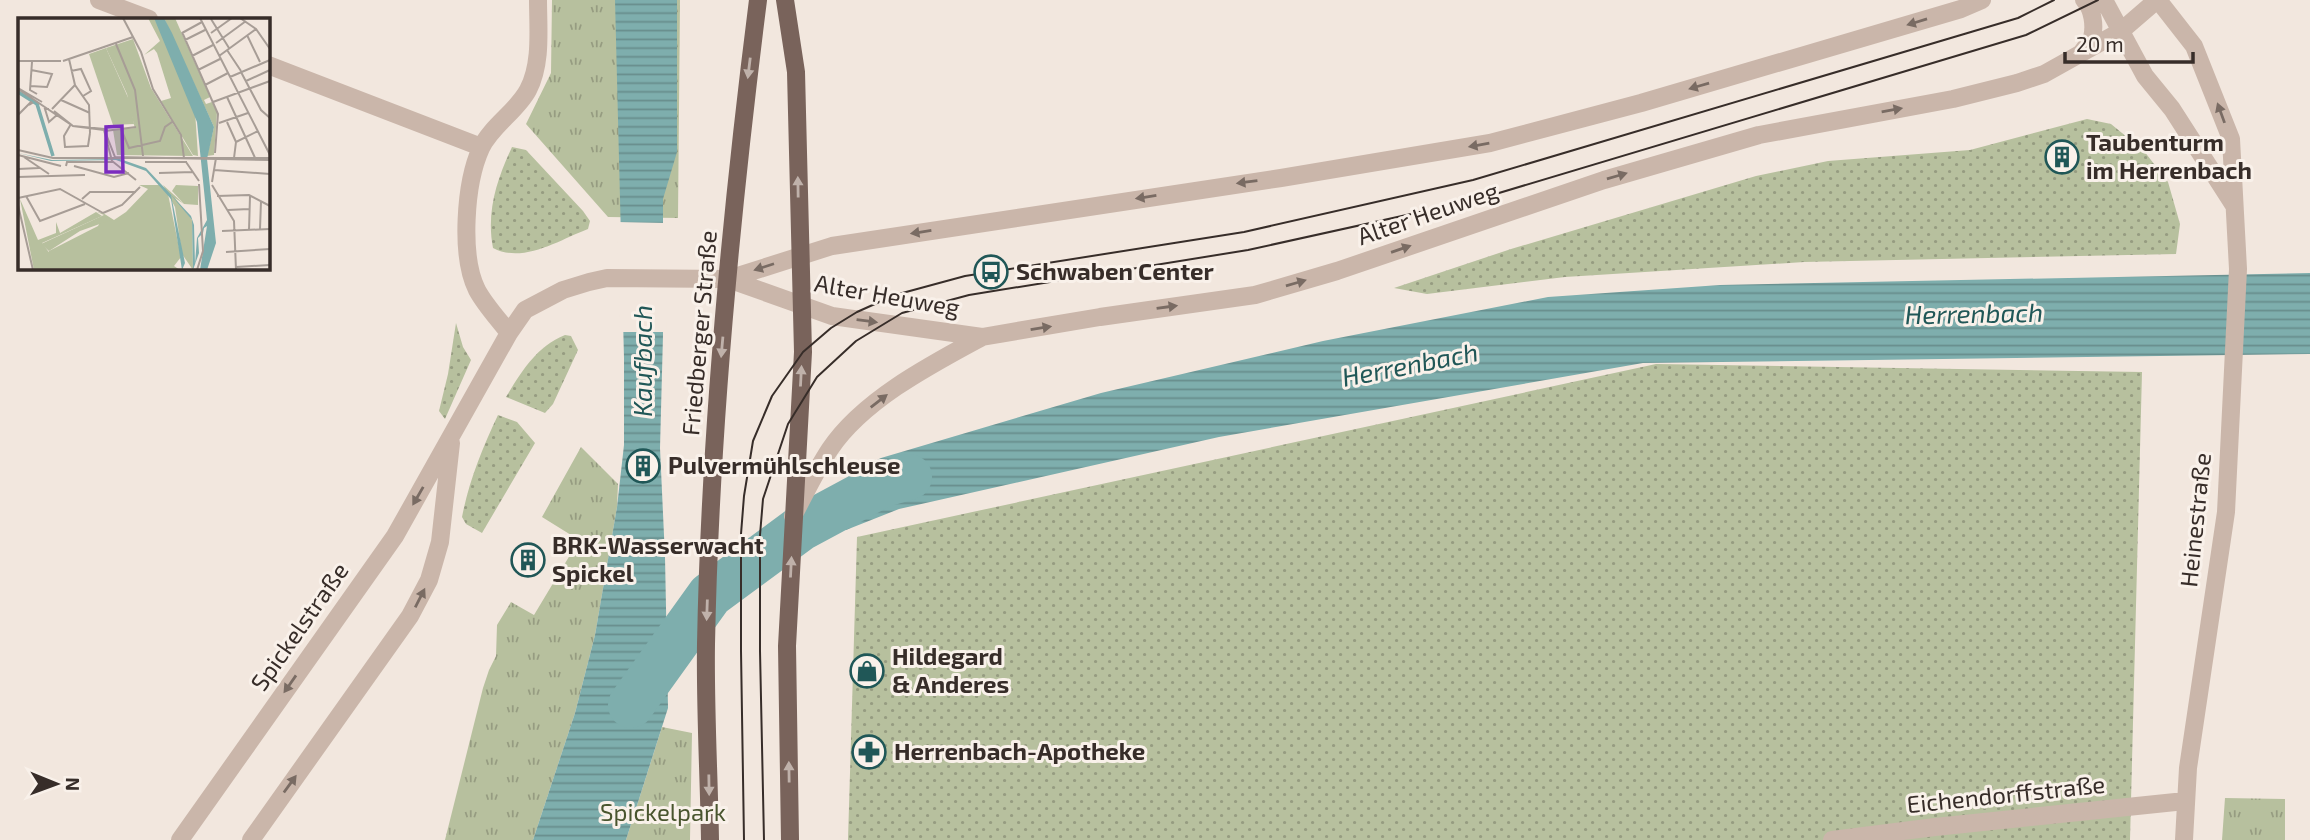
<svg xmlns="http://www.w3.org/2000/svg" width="2310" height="840" font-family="'Exo 2',sans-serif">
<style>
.grass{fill:url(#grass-dots)}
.park{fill:url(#park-tufts)}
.water{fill:url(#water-rules)}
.pier{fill:#f2e7de}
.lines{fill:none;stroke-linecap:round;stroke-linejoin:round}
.canal{stroke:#7eaead;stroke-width:46}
.minor{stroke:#cab6aa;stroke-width:18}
.major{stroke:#79635b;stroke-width:18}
.tram{stroke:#372d29;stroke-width:2}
.oneway{fill:#796b63}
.oneway2{fill:#bfb1aa}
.labels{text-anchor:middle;stroke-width:6;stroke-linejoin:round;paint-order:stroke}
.poi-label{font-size:24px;font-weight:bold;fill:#372d29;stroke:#f9f1ea;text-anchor:start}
.street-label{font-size:24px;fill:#372d29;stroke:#f9f1ea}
.park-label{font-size:24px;fill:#49552e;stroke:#f9f1ea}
.water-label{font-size:26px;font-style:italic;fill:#205757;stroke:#f9f1ea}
.inset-river{fill:none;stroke:#7eaead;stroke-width:3.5}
.inset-road{fill:none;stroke:#a79d96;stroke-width:2}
.view{fill:#7b2cbf;fill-opacity:0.15;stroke:#7b2cbf;stroke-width:3.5}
.inset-edge{fill:none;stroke:#372d29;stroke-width:3.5}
</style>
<defs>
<pattern id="grass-dots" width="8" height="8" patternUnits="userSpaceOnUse" patternTransform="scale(1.75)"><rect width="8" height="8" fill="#b7c09e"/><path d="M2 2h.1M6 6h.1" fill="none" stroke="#969c81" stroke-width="1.8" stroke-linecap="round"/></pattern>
<pattern id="park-tufts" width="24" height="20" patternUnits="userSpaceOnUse" patternTransform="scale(1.75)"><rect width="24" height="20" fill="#b7c09e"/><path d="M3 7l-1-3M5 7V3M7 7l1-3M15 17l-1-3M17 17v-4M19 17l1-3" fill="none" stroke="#969c81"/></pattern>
<pattern id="water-rules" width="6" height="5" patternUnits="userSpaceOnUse" patternTransform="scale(1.75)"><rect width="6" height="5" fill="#7eaead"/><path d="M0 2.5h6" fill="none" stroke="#688e8d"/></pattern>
</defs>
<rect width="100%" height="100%" fill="#f2e7de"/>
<path class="grass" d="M2087,119L2111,124L2144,151L2168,182L2180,224L2176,254L1804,262L1565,277L1427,294L1394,288L1511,249L1756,176L1828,161L1970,150Z
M512,147L526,150L583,211L590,221L588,229C559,240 523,264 493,248C486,212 497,179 512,147Z
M456,323L463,347L471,360L445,419L439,411L448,374Z
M565,335L571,336L578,350L553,404L545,413L506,397C522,371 536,347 565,335Z
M1656,364L2142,372L2130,840H848L857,537Z
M498,415L517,422L535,443L482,533L466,524L462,517C469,481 482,449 498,415Z"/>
<path class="park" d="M552,0H680L678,218L608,217L526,124L551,73Z
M581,447L618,484L617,507L595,635L575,713L533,840H445L483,688L489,670L496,656L497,625L511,602L534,615L579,540L542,517Z
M662,727L692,733L690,840H626Z
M2225,798L2285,799V840H2222Z"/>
<path class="water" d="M615,0H677V152L663,199V335L660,448L665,557L668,708L626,840H533L575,713L595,635L617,507L624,445V358Z
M2310,273V354L1643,363L1219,437L899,509L846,530L852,501L864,466L881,458L1101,393L1323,341L1548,297L1720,285Z"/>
<path class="pier" d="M617,222L666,223L667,332H620Z"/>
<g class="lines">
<path class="canal" d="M631,705L710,595L801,528L881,485L909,477"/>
<path class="minor" d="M99,0L149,19
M2104,0L2145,76L2172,109L2233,204
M2158,0L2194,46L2231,139L2238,269L2226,512L2188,768L2184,840
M2082,52C2085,48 2090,42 2092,38C2095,26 2093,9 2084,0
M268,65L481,147
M728,279L832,316L982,337L1100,317L1255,295L1337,271L1604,180L1759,135L1953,99L2017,83L2044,74L2121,31L2157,0
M509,333C499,320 485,305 477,290C460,256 465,183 481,148C491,126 517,111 528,90C542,63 538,29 538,0
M793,516C805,494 816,470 830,449C863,400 930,365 982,337
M180,840L395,536L509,333L525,310L563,290L589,282L607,278L728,279L832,246L1281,178L1490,143L1641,103L1961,9L1982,0
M251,840L410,616L429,580L440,542L451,443
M1832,840L1935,827L2185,801"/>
<path class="major" d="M785,0L796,72L803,352L787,646L790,840
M710,840C709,775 705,709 706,644C710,429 731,213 758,0"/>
<path class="tram" d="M744,840L741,651V534L744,496L753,441L772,396L803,352L831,328L857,312L895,295L965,276L1244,232L1473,180L2018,18L2054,0
M764,840L760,651V535L763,499L788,424L817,377L856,341L902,313L969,295L1248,250L1479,199L2026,35L2098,0"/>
</g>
<defs><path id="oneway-solid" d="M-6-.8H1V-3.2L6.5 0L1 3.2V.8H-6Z" transform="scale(1.75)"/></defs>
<g class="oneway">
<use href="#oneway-solid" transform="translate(1917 22) rotate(163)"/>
<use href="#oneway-solid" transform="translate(1699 86) rotate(164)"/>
<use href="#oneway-solid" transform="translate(1892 110) rotate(-10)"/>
<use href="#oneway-solid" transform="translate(2221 113) rotate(-110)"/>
<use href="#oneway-solid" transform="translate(1479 145) rotate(170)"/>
<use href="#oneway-solid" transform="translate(1617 176) rotate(-16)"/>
<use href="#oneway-solid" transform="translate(1247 182) rotate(173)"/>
<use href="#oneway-solid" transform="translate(1146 197) rotate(171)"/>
<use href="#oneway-solid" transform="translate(921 232) rotate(171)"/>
<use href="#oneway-solid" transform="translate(1401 249) rotate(-19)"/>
<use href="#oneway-solid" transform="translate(764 267) rotate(162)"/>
<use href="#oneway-solid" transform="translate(1296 283) rotate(-16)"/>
<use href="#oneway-solid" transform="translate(1167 307) rotate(-8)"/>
<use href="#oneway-solid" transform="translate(867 321) rotate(7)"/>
<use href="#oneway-solid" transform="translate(1041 328) rotate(-9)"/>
<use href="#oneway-solid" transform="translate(879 401) rotate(-38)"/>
<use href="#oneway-solid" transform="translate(418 496) rotate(120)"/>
<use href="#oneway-solid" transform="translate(420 598) rotate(-63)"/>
<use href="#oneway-solid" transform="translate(290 684) rotate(125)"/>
<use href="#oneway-solid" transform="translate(290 784) rotate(-54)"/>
</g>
<g class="oneway2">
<use href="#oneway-solid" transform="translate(749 68) rotate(97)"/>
<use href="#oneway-solid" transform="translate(798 187) rotate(-91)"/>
<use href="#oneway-solid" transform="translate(722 347) rotate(95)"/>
<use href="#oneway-solid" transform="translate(801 376) rotate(-87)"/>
<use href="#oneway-solid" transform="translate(791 567) rotate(-87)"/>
<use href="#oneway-solid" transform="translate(707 610) rotate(92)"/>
<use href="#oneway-solid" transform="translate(789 772) rotate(-91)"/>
<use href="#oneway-solid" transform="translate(709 785) rotate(89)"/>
</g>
<defs>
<symbol id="building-ring" viewBox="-11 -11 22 22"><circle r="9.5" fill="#f9f1ea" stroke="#205757" stroke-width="1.5"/><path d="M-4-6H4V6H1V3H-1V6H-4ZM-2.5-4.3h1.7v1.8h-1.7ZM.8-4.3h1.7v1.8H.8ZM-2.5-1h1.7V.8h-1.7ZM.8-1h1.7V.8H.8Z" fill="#205757"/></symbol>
<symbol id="bus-ring" viewBox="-11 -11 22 22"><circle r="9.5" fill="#f9f1ea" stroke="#205757" stroke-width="1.5"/><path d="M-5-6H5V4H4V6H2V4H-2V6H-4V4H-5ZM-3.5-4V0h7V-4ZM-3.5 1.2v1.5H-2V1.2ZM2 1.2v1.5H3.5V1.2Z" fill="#205757"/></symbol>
<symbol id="shop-ring" viewBox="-11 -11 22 22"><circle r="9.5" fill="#f9f1ea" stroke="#205757" stroke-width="1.5"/><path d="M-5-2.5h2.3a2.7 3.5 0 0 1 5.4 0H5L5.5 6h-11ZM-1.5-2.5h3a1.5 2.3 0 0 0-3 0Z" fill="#205757"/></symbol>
<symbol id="pharmacy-ring" viewBox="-11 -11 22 22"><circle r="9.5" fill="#f9f1ea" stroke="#205757" stroke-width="1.5"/><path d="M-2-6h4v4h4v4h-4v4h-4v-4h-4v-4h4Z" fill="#205757"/></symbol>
</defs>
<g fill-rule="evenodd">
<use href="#building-ring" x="2043" y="138" width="38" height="38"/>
<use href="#bus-ring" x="972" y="253" width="38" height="38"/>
<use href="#building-ring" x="624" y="447" width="38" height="38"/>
<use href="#building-ring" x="509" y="541" width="38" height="38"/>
<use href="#shop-ring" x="848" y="652" width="38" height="38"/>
<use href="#pharmacy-ring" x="850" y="733" width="38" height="38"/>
</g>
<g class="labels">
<g class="poi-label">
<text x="2086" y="151">Taubenturm<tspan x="2086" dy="28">im Herrenbach</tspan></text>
<text x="1016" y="280">Schwaben Center</text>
<text x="668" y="474">Pulvermühlschleuse</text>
<text x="552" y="554">BRK-Wasserwacht<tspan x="552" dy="28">Spickel</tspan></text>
<text x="892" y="665">Hildegard<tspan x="892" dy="28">&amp; Anderes</tspan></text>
<text x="894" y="760">Herrenbach-Apotheke</text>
</g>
<g class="street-label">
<text transform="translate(1428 214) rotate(-19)" y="8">Alter Heuweg</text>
<text transform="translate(887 296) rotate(10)" y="8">Alter Heuweg</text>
<text transform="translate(700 333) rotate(-85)" y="8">Friedberger Straße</text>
<text transform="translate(2196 520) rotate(-84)" y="8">Heinestraße</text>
<text transform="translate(300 627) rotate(-55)" y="8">Spickelstraße</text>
<text transform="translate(2006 795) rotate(-6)" y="8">Eichendorffstraße</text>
</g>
<g class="park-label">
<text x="663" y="821">Spickelpark</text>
</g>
<g class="water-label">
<text transform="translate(1974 314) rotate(-1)" y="9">Herrenbach</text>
<text transform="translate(643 361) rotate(-90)" y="9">Kaufbach</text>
<text transform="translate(1410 365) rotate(-11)" y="9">Herrenbach</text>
</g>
</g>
<g transform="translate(18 18)">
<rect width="252" height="252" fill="#f2e7de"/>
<path d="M115,21L133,70L175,138L99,137L95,112L117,110L116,107L109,76L88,30ZM2,181L20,222L38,215V204L42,215L78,194L84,198L24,225L33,237L25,252H16Z" fill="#b7c09e"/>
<path d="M121,167H143L150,176L163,239L156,248L162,252H25L31,233L80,208L86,197L79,194L85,195L96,202L108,194L130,171ZM145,167L166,186L157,180L174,202L175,252L164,236L157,189Z" fill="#b7c09e"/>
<path d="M130,0H136L147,20L177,93L180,138L175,137L143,83L153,80L139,35L136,31L126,37L142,23ZM146,0H157L192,79L186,82L188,86L194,84L199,94L196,137L189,138L196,109ZM86,197L93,202L62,213L31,233L23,226Z" fill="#b7c09e"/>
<path d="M88,30L112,84L116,106L95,107L71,36Z" fill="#b7c09e"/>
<path d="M158,167L180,168V187L166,186L154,173Z" fill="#b7c09e"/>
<path d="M136,0H146L154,15L196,109L189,141L198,225L189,252H182L189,208L186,210L185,215L180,220L181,235L175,252L174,202L153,177L167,245L164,252L153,181L128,153L98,142L33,143L0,135L34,142L102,141L128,150L173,198L176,207L177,246L179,220L189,202L179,104Z" fill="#7eaead"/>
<path class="inset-river" d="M0,74L19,86L35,138"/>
<path class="inset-road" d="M105,0L123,34L135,71L163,117L166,140M182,0L252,137M222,0L238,11L252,31M193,1L211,30M164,14L200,96L197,135M164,15L184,4M193,15L214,0M229,17L242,44M167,22L187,12M198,25L228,3M98,26L117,72L125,138M209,32L223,53M174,38L195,27M201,38L238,11M51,41L57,67L71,87L72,115M0,43H43M45,43L115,19M14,44L12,72L19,76M180,52L202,41M53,53L63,51L73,73L65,78M223,54L243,92L252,100M212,59L252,42M228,63L252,52M187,67L210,55M12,68L29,69L34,56L13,52M0,70L24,84M0,71L55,108L86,111L97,139L252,142M209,79L238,142M43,82L72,95M195,84L252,63M31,91H27L31,104L40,96M34,91L57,67M36,93L55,108L86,112L94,143L118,162M0,97L13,84L14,85L11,87M209,104L218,124L216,140M201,105L230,95M53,106L46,118L47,129L70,128L72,115M103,111L111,130L142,123L147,109L154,104M87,113L118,109M218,124L240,113M0,132L35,140H252M0,137L43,148M6,139L31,156M127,144H169M168,144L181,163M48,148L49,144H95M56,148L96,159L111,155M0,151L21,150M196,152L252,156M141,155L175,154M0,159L67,157M194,164L198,140M194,167L216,203L218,252M8,178L22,203L67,186M199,178L231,177L252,188M0,180L42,171L85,195M64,181L72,174H118M0,187L15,252M210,192L231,191M85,195L104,187L122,169M242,211L243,183M231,212L232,178M204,213L252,211M208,234L252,231M218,249L252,247M179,252L185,233L181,166"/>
<path class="view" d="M104,108L105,154H88V109Z"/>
<rect width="252" height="252" class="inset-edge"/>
</g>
<g transform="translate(56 784) rotate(91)" stroke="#f9f1ea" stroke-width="5" paint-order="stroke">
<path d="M0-5L12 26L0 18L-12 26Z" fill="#372d29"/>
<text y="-10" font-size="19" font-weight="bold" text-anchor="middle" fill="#372d29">N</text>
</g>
<path d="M2065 52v10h128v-10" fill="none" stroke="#372d29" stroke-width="3.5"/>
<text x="2076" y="52" font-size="21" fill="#372d29" stroke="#f9f1ea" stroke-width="5" paint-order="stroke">20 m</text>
</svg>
